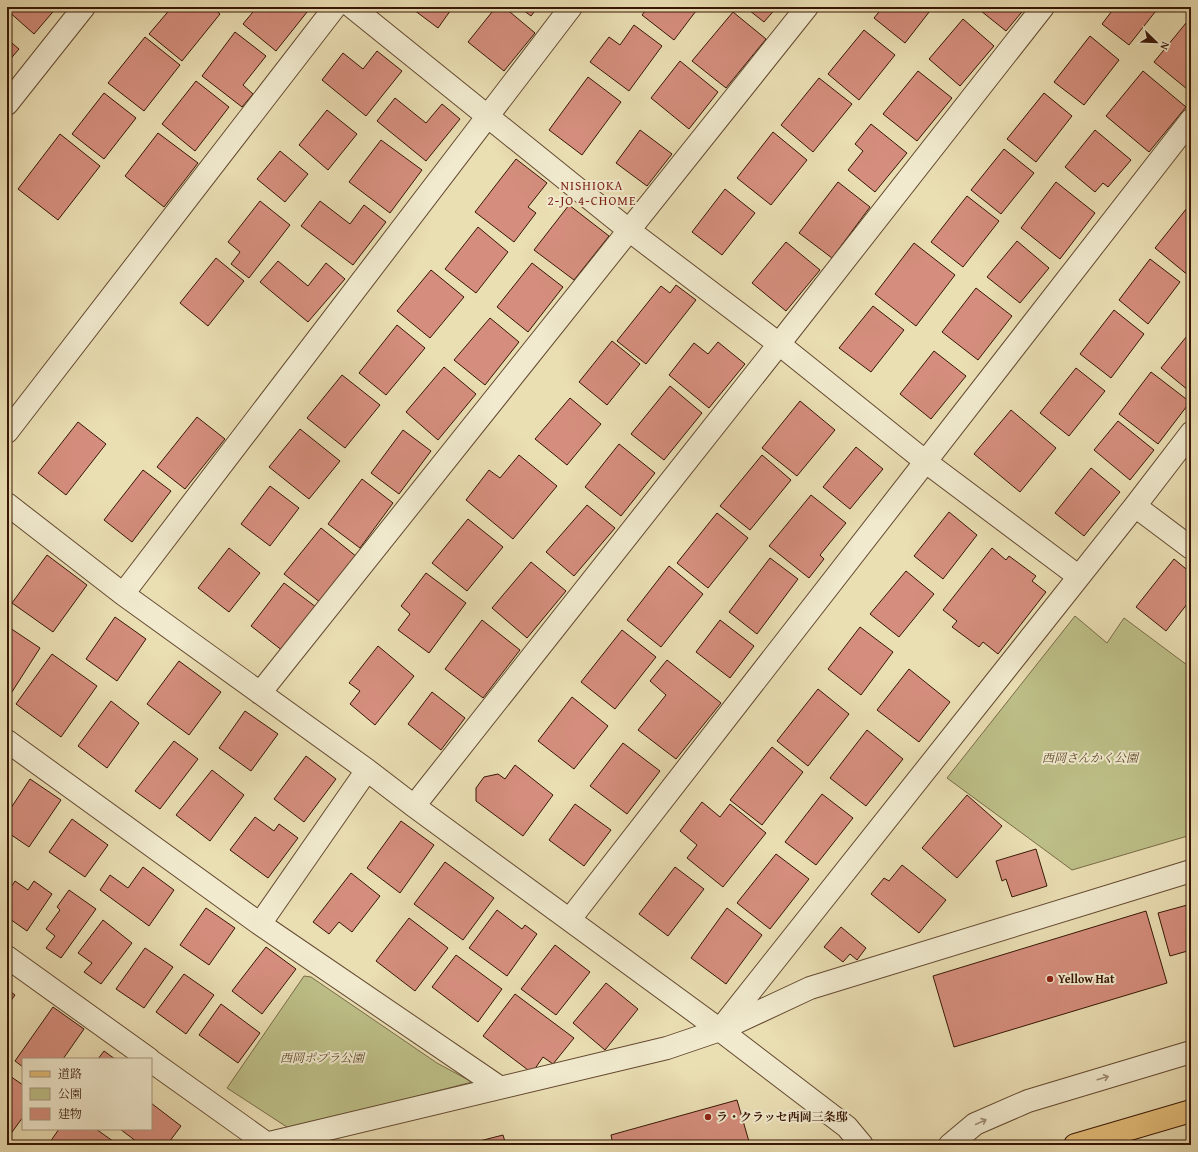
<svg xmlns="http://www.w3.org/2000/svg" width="1198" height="1152" font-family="'Gentium Book Plus','Noto Serif JP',serif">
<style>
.green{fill:#bdbf88;stroke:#7a6b46}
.building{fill:#d58e7d;stroke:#381705}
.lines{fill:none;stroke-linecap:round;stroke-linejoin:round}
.street-casing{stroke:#644930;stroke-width:24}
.primary-casing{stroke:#381705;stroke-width:24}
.street{stroke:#f1eace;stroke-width:22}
.primary{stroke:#e5bf7a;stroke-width:22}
.oneway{stroke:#9e8b74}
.poi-dot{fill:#8f2418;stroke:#f1eace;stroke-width:1.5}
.labels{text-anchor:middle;stroke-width:4;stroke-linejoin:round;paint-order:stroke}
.park-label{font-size:12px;font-style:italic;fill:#60492c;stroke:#f1eace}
.poi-label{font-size:12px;font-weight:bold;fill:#381705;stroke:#f1eace;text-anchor:start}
.neighbourhood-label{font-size:13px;letter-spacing:1px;fill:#7a1f14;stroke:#f1eace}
</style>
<rect width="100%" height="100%" fill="#eadeb3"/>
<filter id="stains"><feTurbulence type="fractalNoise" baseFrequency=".005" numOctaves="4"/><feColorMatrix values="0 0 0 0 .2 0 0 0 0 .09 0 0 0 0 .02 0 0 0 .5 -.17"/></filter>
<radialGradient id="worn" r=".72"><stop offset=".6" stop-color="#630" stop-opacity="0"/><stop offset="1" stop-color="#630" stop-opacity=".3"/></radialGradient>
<path class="green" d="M1075,616L1107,643L1124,618L1191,668V835L1072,870L947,778Z
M304,976L311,977L437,1063L472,1082L290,1129L227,1088Z"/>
<path class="building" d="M7,7H57L34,34L7,10Z
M172,7H212L220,14L182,61L149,34Z
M257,7H311L276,51L243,24Z
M410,7H453L438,28Z
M496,7H504L535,33L504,71L468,42Z
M519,7H538L531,16Z
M648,7H699L674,40L642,15Z
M745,7H777L764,22Z
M883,7H933L905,43L874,18Z
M976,7H1026L1006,31Z
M1115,7H1159L1129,45L1102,24Z
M733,12L766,39L726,88L692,61Z
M963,19L994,46L960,86L929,59Z
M1186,23L1191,27V84L1187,89L1154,62Z
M634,25L662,46L629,91L590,62L609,37L620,45Z
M864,30L895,55L859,100L828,74Z
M235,32L266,56L243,85L253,94L242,107L202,76Z
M1090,36L1119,60L1084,105L1054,82Z
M145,37L180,65L144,111L108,83Z
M7,39L19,49L7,63Z
M377,51L402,71L366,116L322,80L343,53L363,69Z
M680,61L718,92L689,129L651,98Z
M918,71L952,98L917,141L883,114Z
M1143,71L1186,107L1149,152L1106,116Z
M588,77L621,102L582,155L549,130Z
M819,78L852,104L813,152L781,125Z
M196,81L229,107L195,151L162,124Z
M104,93L136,118L104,159L72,134Z
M1044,93L1072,116L1036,162L1007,139Z
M395,98L426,123L442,104L460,119L426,161L377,121Z
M327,110L357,134L328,170L299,145Z
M871,124L907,153L875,192L848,170L863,151L855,144Z
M640,130L672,154L647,186L616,163Z
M1095,130L1131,160L1108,187L1103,183L1095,192L1065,167Z
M773,132L807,160L771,205L737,178Z
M158,133L198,163L164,207L125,176Z
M60,134L100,166L58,220L18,189Z
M381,140L422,170L390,213L349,182Z
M1004,149L1034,173L1001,214L971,190Z
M280,151L308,174L285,202L257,179Z
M516,159L547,183L528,207L536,213L514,242L475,212Z
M838,182L870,207L832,258L799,233Z
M1056,182L1095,213L1060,259L1021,228Z
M725,189L755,213L722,255L692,232Z
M967,196L999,221L963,267L931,242Z
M260,201L290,225L249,278L231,264L240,252L228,242Z
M320,201L350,224L364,205L386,222L353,265L301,226Z
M1191,203V274L1189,276L1155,248Z
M569,205L609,236L574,280L534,250Z
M478,227L508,252L476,293L445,269Z
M1017,241L1049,268L1020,303L987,277Z
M786,242L820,270L786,311L752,283Z
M914,243L955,275L916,326L875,294Z
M216,258L244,281L208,326L180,303Z
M1150,259L1180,282L1148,324L1119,300Z
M278,261L308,286L326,263L345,279L308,322L260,282Z
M532,263L563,287L528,332L497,307Z
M431,270L464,297L430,338L397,311Z
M676,285L696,300L646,364L617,341L661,286L670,293Z
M976,288L1012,316L978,360L942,332Z
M873,306L904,330L871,372L839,348Z
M1114,310L1144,334L1111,378L1080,354Z
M490,318L519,342L485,385L454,360Z
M397,325L425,348L386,395L359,373Z
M1191,331V386L1188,390L1161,368Z
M612,341L640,364L607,405L579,382Z
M718,342L745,364L709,408L669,375L694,343L708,354Z
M934,351L966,376L931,419L900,394Z
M444,367L476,394L438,440L406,412Z
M1076,368L1105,391L1069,436L1040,413Z
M1151,372L1190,402L1158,444L1119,414Z
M342,375L380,405L345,448L307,418Z
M670,386L702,413L664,460L631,434Z
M570,398L601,424L567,465L535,439Z
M800,401L835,430L797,476L762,448Z
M1011,410L1056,448L1020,492L974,454Z
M197,417L225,439L185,489L157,467Z
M1118,421L1154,450L1130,480L1094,450Z
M78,422L106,444L66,495L38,473Z
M300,429L340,461L309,499L269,467Z
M403,430L431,451L399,494L371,473Z
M619,444L655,473L621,516L585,487Z
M856,447L883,469L850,509L823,487Z
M519,455L557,486L513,539L466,500L489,470L500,478Z
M762,455L791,480L750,530L720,506Z
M1091,468L1120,492L1084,536L1055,513Z
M143,470L171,491L132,542L104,520Z
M362,479L393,503L360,548L328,524Z
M270,486L299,508L270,546L241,524Z
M811,495L846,523L820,555L824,559L809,578L769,546Z
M587,505L615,528L574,576L546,552Z
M949,512L977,535L943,579L914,556Z
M717,513L748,538L708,588L677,563Z
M468,519L503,547L467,591L432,563Z
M321,528L357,557L321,603L284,574Z
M229,548L260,573L229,612L198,588Z
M992,548L1006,560L1009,556L1036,576L1032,581L1046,592L998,654L983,642L979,647L952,627L957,621L943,610Z
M47,555L87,585L53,632L12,603Z
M770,558L798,579L757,634L729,612Z
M1174,559L1191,573V599L1166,631L1136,607Z
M531,562L566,591L527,638L492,608Z
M669,566L703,594L661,647L627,620Z
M906,571L934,594L899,637L870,614Z
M426,573L466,603L429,653L398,630L410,614L401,606Z
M284,583L316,607L283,651L251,626Z
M115,617L146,639L117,681L86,659Z
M482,620L520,650L483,698L445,669Z
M720,620L754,646L730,678L696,652Z
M7,626L40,648L10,695L7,693Z
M860,627L893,652L861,695L828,669Z
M622,630L656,657L615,709L581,682Z
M378,646L414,676L375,725L350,704L360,691L349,683Z
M52,654L97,686L61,737L16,704Z
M667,660L721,703L676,759L638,730L666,695L650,681Z
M179,661L221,692L189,735L147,704Z
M909,669L950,702L919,742L877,710Z
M818,689L849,714L808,766L777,741Z
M432,692L465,718L441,750L408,724Z
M572,697L608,726L574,769L538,741Z
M111,701L139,723L107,768L78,746Z
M245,711L278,734L251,771L219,748Z
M867,730L903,759L866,806L830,778Z
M174,741L198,759L160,809L135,791Z
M623,743L660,771L627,814L590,786Z
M772,747L803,772L762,825L730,800Z
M306,756L336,779L304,822L274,799Z
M515,765L553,795L523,836L476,801V788L484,777L498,774L505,779Z
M212,770L244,795L210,841L176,815Z
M30,779L61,800L29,847L7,832V814Z
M822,794L853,818L816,865L785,842Z
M967,795L1002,826L957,878L922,848Z
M702,802L720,817L730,804L766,833L723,887L687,858L697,845L680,831Z
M575,804L611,830L584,866L549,840Z
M255,817L274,831L279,824L298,838L268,878L230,850Z
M72,819L108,845L85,877L49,852Z
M401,821L434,845L400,893L367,868Z
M1036,849L1047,886L1012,897L1006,879L1002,881L996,861Z
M776,854L809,879L770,929L737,903Z
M445,862L494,898L463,940L414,904Z
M902,865L946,900L919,933L871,894L884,878L889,881Z
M143,867L174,890L149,926L100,890L110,875L128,888Z
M675,867L704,889L668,936L639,914Z
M351,873L380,896L352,932L339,922L329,934L313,922Z
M15,881L28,890L34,881L52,894L27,931L7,917V893Z
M69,890L96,909L61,958L46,948L55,936L46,929L60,910L57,907Z
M1191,904V950L1170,956L1158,913Z
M206,908L235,928L209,965L180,945Z
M727,908L762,935L726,984L691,958Z
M497,910L522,929L525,925L537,934L507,976L469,948Z
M1146,911L1167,983L954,1047L933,976Z
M409,918L448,948L415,991L376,961Z
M103,920L132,943L101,984L84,972L92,963L78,953Z
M841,927L866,948L857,960L850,954L843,962L824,947Z
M555,945L590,972L556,1015L521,989Z
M266,947L296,969L262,1014L232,991Z
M145,948L173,967L144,1008L116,989Z
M456,955L502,989L478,1022L432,987Z
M184,974L214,995L186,1034L156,1012Z
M606,983L638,1009L605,1050L573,1023Z
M7,989L15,995L7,1006Z
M515,994L574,1038L553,1064L543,1057L532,1073L483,1036Z
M221,1004L260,1033L238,1063L199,1035Z
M53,1007L84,1029L63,1059H23V1067L15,1061Z
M104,1051L115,1059H98Z
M7,1074L23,1085V1117L7,1139Z
M737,1100L750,1145H613L611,1135Z
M151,1103L181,1126L167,1145H141L120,1129H151Z
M59,1129H96L117,1144L116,1145H48Z
M503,1135L506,1145H464Z"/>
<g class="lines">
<defs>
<path id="street" d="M352,7L630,231L779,344L926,462L1078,576
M7,104L84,7
M7,432L335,7
M7,504L123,594L367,770L414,806L720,1030L847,1127L862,1145
M1135,506L1191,548
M123,594L571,7
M260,693L807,7
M7,741L260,924L499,1087
M414,806L779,344L1043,7
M570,919L1191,120
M260,924L367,770
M7,957L149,1059
M722,1027L1135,506L1191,433
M151,1061L266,1143
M261,1145L667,1048L720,1030L810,988L1191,871
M950,1145L975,1124L1028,1101L1191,1052"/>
<path id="primary" d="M1075,1145L1191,1111"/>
</defs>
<use href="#street" class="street-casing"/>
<use href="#primary" class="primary-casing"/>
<use href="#street" class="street"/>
<use href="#primary" class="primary"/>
</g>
<defs><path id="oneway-shaft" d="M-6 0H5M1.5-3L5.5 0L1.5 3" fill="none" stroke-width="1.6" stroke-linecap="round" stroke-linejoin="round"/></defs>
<g class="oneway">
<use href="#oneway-shaft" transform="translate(1103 1078) rotate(-17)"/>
<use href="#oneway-shaft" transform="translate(981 1122) rotate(-25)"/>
</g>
<g class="poi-dot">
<circle cx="1050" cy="979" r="4"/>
<circle cx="708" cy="1117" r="4"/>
</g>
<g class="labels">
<g class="park-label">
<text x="1090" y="762">西岡さんかく公園</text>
<text x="322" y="1062">西岡ポプラ公園</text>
</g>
<g class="poi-label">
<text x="1058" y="983">Yellow Hat</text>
<text x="716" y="1121">ラ・クラッセ西岡三条邸</text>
</g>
<g class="neighbourhood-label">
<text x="592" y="190">NISHIOKA<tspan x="592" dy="15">2-JO 4-CHOME</tspan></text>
</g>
</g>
<rect width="1198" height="1152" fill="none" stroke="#eadeb3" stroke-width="24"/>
<rect x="8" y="8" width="1182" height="1136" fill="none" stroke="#381705" stroke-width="2"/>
<rect x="12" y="12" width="1174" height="1128" fill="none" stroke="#381705"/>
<rect x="22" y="1058" width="130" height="72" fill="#f1eace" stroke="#a7967e"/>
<rect x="30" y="1071" width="20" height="6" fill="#e5bf7a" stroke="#a7967e"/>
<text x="58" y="1078" font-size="12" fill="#381705">道路</text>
<rect x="30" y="1088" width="20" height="12" fill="#bdbf88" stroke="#a7967e"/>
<text x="58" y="1098" font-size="12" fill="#381705">公園</text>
<rect x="30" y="1108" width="20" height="12" fill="#d58e7d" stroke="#a7967e"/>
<text x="58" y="1118" font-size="12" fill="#381705">建物</text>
<g transform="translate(1156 42) rotate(113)" stroke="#f1eace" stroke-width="3" paint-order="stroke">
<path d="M0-3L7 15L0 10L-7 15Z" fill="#381705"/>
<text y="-6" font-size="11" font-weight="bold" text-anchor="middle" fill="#381705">N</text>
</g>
<rect width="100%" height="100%" filter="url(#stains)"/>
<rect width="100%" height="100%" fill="url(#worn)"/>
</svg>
